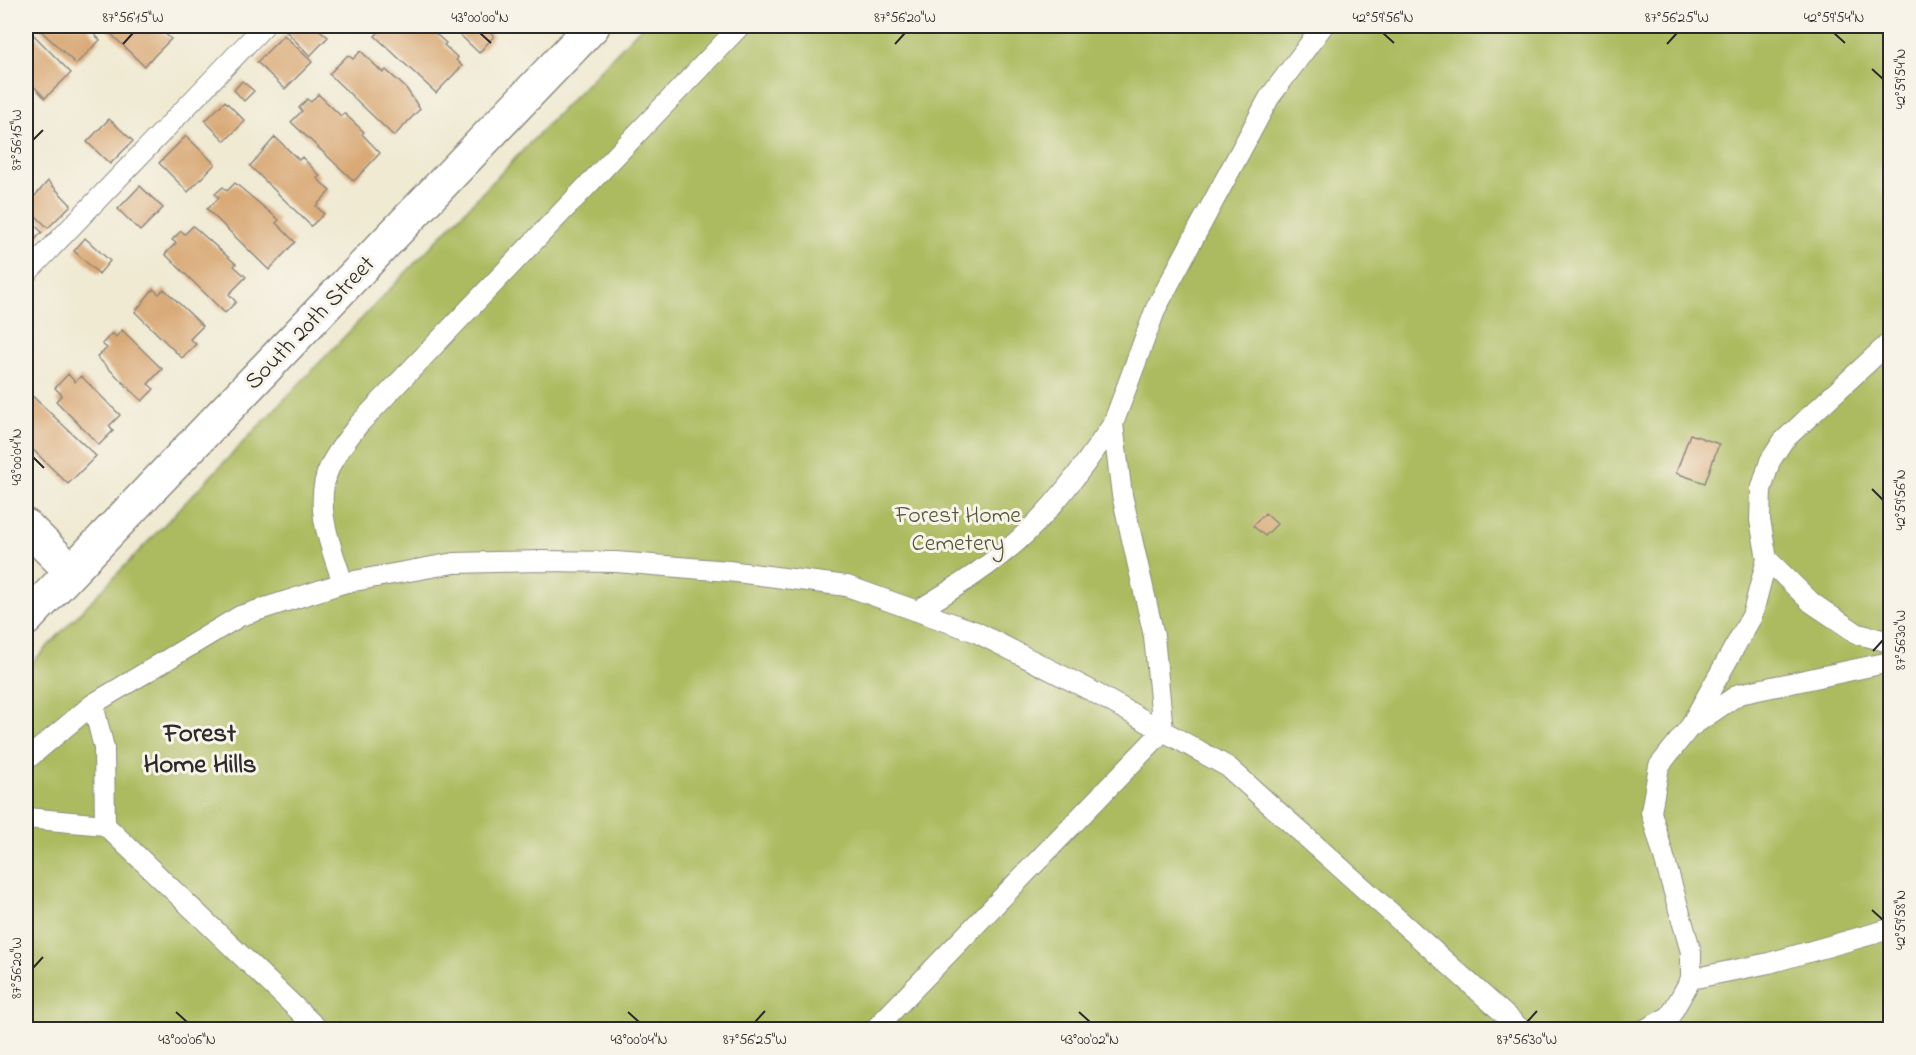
<svg xmlns="http://www.w3.org/2000/svg" width="1916" height="1055" font-family="'Indie Flower',sans-serif">
<style>
.green{fill:#acbb5e;stroke:#6c7344;stroke-width:1.5}
.building{fill:#d9a976}
.lines{fill:none;stroke-linecap:round;stroke-linejoin:round}
.service-casing{stroke:#8e8a7f;stroke-width:22}
.minor-casing{stroke:#8e8a7f;stroke-width:36}
.tertiary-casing{stroke:#8e8a7f;stroke-width:36}
.service{stroke:#fff;stroke-width:20}
.minor{stroke:#fff;stroke-width:33}
.tertiary{stroke:#fff;stroke-width:33}
.ticks{fill:none;stroke:#2b2b2b;stroke-width:2}
.labels{text-anchor:middle;stroke-width:6;stroke-linejoin:round;paint-order:stroke}
.street-label{font-size:24px;fill:#2b2b2b;stroke:#f7f3e8}
.park-label{font-size:24px;fill:#52563a;stroke:#f7f3e8}
.quarter-label{font-size:27px;font-weight:bold;fill:#2b2b2b;stroke:#f7f3e8}
.neatline{fill:none;stroke:#2b2b2b;stroke-width:2}
.ticks-label{font-size:15px;text-anchor:middle;fill:#2b2b2b}
</style>
<rect width="100%" height="100%" fill="#f7f3e8"/>
<filter id="ink" filterUnits="userSpaceOnUse"><feTurbulence type="fractalNoise" baseFrequency=".0167" numOctaves="2"/><feDisplacementMap in="SourceGraphic" scale="12" xChannelSelector="R" yChannelSelector="G"/><feConvolveMatrix kernelMatrix="1 2 1 2 8 2 1 2 1" color-interpolation-filters="sRGB"/></filter>
<filter id="wash" filterUnits="userSpaceOnUse"><feTurbulence type="fractalNoise" baseFrequency=".008" numOctaves="4" result="noise"/><feDisplacementMap in="SourceGraphic" scale="24" xChannelSelector="R" yChannelSelector="G"/><feGaussianBlur stdDeviation="1.35" result="paint"/><feColorMatrix in="noise" values="0 0 0 0 0 0 0 0 0 0 0 0 0 0 0 0 0 1.4 0 .05"/><feComposite in="paint" operator="in"/></filter>
<g filter="url(#wash)">
<rect width="100%" height="100%" fill="#f0ead3"/>
<path class="green" d="M642,26H1890V1029H26V669Z"/>
<g id="blocks">
<path class="building" d="M36,26H86L100,40L76,64Z
M103,26H157L171,39L144,66Z
M292,26H315L328,37L310,56L286,31Z
M384,26H427L446,43L444,45L458,58L456,60L462,66L436,93L375,36Z
M451,26H491L487,29L494,36L479,53Z
M26,27L71,73L45,98L26,78Z
M284,35L312,62L285,89L257,62Z
M361,51L383,73L386,70L406,88L420,109L394,136L329,74L348,55L353,59Z
M242,81L254,91L244,101L234,90Z
M318,94L341,116L344,113L364,132L362,134L380,153L354,181L291,122L302,111L299,108L307,99L311,102Z
M225,101L245,121L225,141L205,121Z
M109,119L133,141L110,164L87,142Z
M186,136L215,164L188,192L159,163Z
M275,137L299,160L302,157L320,176L317,178L330,191L316,206L324,214L311,226L250,166Z
M48,181L71,205L48,228L26,206Z
M235,183L279,220L276,223L295,242L269,270L207,209L219,198L215,194L223,187L227,191Z
M140,186L163,208L140,231L118,209Z
M26,217L42,232L26,249Z
M193,226L236,264L234,266L246,277L229,294L236,302L225,313L165,254L176,243L172,240L181,231L185,234Z
M85,238L110,261L99,274L74,251Z
M153,289L159,294L164,289L203,326L190,339L196,344L182,358L135,312Z
M122,330L162,369L148,384L154,389L142,401L97,357L107,348L102,344L112,333L116,337Z
M68,374L75,382L81,376L120,415L109,426L113,431L99,445L56,401L62,395L55,388Z
M28,392L96,456L68,484L26,443V395Z
M1690,434L1719,444L1705,483L1676,473Z
M1265,513L1277,524L1265,536L1253,526Z"/>
</g>
</g>
<g filter="url(#ink)">
<use href="#blocks" fill-opacity="0" stroke="#8e8a7f" stroke-width="1.5"/>
<g class="lines">
<defs>
<path id="service" d="M26,274L264,26
M1890,342L1783,441L1770,461L1761,490L1760,520L1767,559L1812,603L1858,634L1890,642
M343,583C331,547 312,504 330,466C337,451 349,437 359,424L740,26
M917,611C955,588 995,563 1026,533C1060,500 1087,462 1113,424
M93,704L104,748L105,825L319,1030
M1692,723L1752,616L1767,559
M26,760L93,704L240,616L343,583L454,563L541,561L616,562L728,571L847,586L976,632L1088,689L1228,767L1522,1030
M26,818L105,825
M1691,979V952L1651,812L1659,766L1689,728L1739,694L1890,662
M874,1030L1163,731L1154,636L1122,495L1113,424L1156,308L1269,98L1323,26
M1644,1030L1670,1016L1691,979L1769,963L1890,929"/>
<path id="minor" d="M26,526L71,571"/>
<path id="tertiary" d="M26,619L593,26"/>
</defs>
<use href="#service" class="service-casing"/>
<use href="#minor" class="minor-casing"/>
<use href="#tertiary" class="tertiary-casing"/>
<use href="#service" class="service"/>
<use href="#minor" class="minor"/>
<use href="#tertiary" class="tertiary"/>
</g>
</g>
<path class="ticks" d="M480,33L491,43M1383,33L1394,43M1834,33L1845,43M123,44L133,33M895,44L905,33M1667,44L1677,33M1872,69L1883,79M33,140L43,130M33,457L44,468M1872,489L1883,500M1873,651L1883,640M1872,910L1883,920M33,968L43,957M176,1012L187,1022M628,1012L639,1022M1079,1012L1090,1022M755,1022L765,1011M1527,1022L1537,1011"/>
<g class="labels">
<g class="street-label">
<text transform="translate(309 322) rotate(-46)" y="8">South 20th Street</text>
</g>
<g class="park-label">
<text x="958" y="522">Forest Home<tspan x="958" dy="28">Cemetery</tspan></text>
</g>
<g class="quarter-label">
<text x="200" y="741">Forest<tspan x="200" dy="31">Home Hills</tspan></text>
</g>
</g>
<rect width="1916" height="1055" fill="none" stroke="#f7f3e8" stroke-width="66"/>
<rect x="33" y="33" width="1850" height="989" class="neatline"/>
<g class="ticks-label">
<text x="133" y="22">87°56'15"W</text>
<text x="480" y="22">43°00'00"N</text>
<text x="905" y="22">87°56'20"W</text>
<text x="1383" y="22">42°59'56"N</text>
<text x="1677" y="22">87°56'25"W</text>
<text x="1834" y="22">42°59'54"N</text>
<text transform="translate(1900 79) rotate(-90)" y="5">42°59'54"N</text>
<text transform="translate(16 140) rotate(-90)" y="5">87°56'15"W</text>
<text transform="translate(16 457) rotate(-90)" y="5">43°00'04"N</text>
<text transform="translate(1900 500) rotate(-90)" y="5">42°59'56"N</text>
<text transform="translate(1900 640) rotate(-90)" y="5">87°56'30"W</text>
<text transform="translate(1900 920) rotate(-90)" y="5">42°59'58"N</text>
<text transform="translate(16 968) rotate(-90)" y="5">87°56'20"W</text>
<text x="187" y="1044">43°00'06"N</text>
<text x="639" y="1044">43°00'04"N</text>
<text x="755" y="1044">87°56'25"W</text>
<text x="1090" y="1044">43°00'02"N</text>
<text x="1527" y="1044">87°56'30"W</text>
</g>
</svg>
